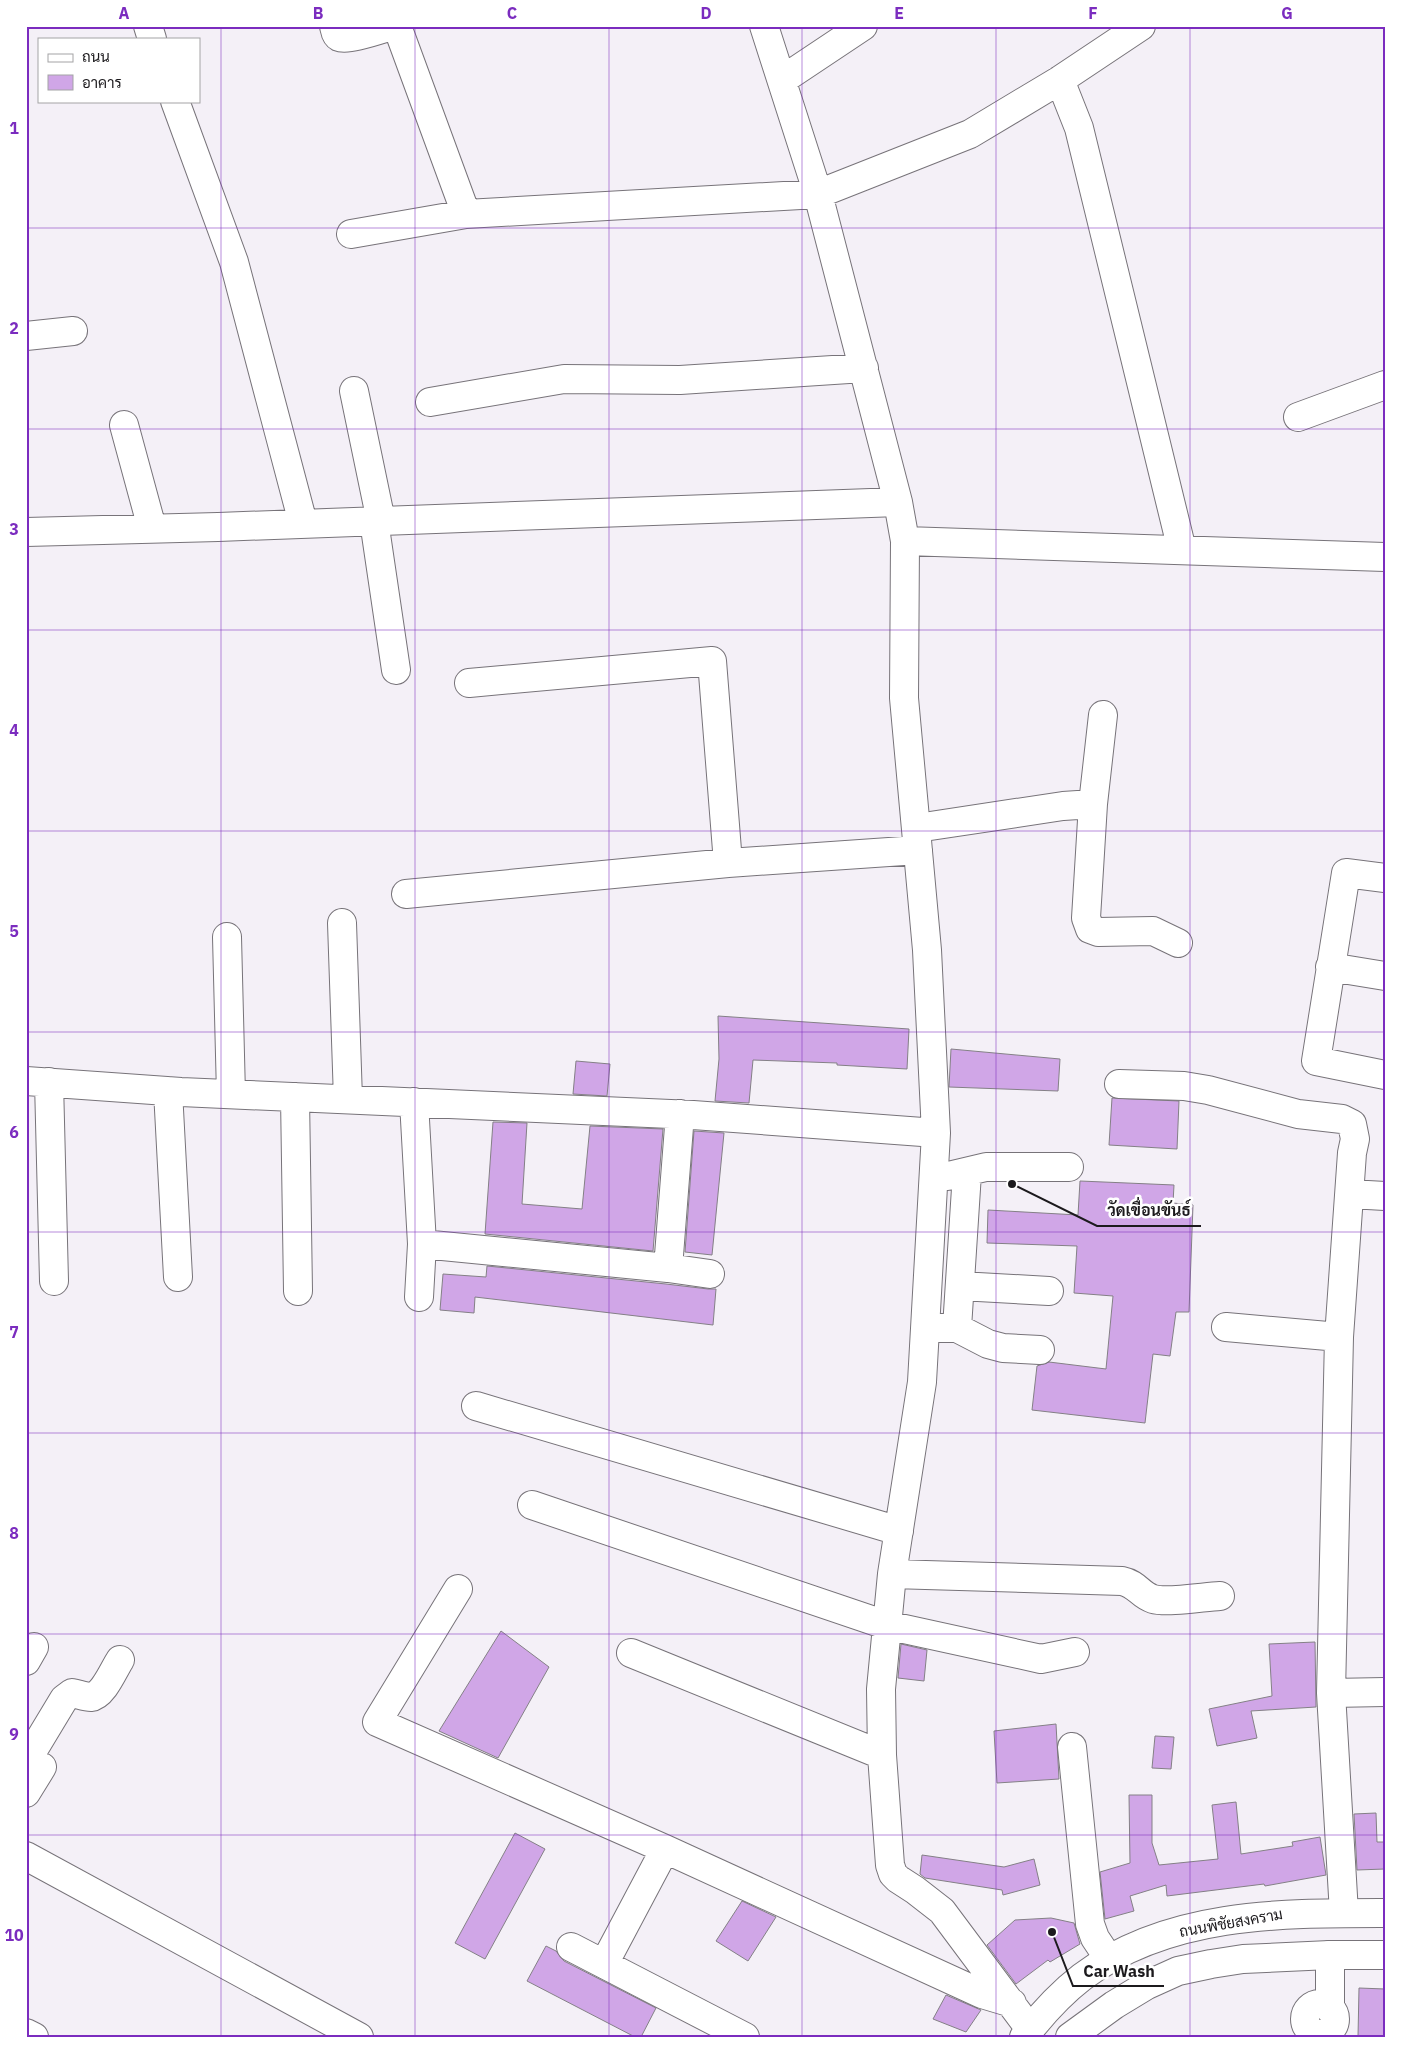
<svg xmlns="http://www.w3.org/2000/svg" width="1411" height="2063" font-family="'IBM Plex Sans',Sarabun,sans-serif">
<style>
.building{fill:#d0a6e7;stroke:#848086}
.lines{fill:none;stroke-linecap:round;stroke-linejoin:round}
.minor-casing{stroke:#777379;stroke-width:30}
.major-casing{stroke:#777379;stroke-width:30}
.minor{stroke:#fff;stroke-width:28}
.major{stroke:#fff;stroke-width:28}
.grid{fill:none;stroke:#7b2cbf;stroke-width:1;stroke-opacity:0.55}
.labels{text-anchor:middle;stroke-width:5;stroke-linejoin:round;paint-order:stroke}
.street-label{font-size:15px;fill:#1c1a1d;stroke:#fff}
.leader{fill:none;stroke:#1c1a1d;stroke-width:2}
.callout-dot{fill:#1c1a1d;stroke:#fff;stroke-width:2}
.callout-label{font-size:16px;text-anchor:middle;font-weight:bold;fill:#1c1a1d;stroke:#fff;stroke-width:5;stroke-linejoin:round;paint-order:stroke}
.neatline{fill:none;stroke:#7b2cbf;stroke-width:2}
.grid-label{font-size:16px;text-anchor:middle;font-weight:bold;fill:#7b2cbf}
</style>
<rect width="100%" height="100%" fill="#f4f0f7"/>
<path class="building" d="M718,1016L909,1029L907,1069L837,1065V1063L753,1060L749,1103L715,1101L719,1059Z
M951,1049L1060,1059L1058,1091L949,1087Z
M576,1061L610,1064L607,1096L573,1094Z
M1112,1098L1179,1101L1177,1149L1109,1145Z
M493,1122L527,1123L522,1204L582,1209L590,1126L663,1129L653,1251L485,1234Z
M694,1131L724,1133L712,1255L685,1252Z
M1080,1181L1174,1185L1173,1203L1193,1205L1189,1312H1176L1170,1356L1153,1354L1145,1423L1032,1410L1037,1366L1049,1362L1106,1369L1113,1296L1074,1293L1077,1246L987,1243L988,1210L1078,1215Z
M487,1266L666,1284L708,1289H716L713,1325L475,1297L474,1313L440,1310L443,1274L486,1277Z
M501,1631L549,1667L498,1758L439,1731Z
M1315,1642L1316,1707L1251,1711L1257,1738L1217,1746L1209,1709L1272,1696L1269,1644Z
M901,1644L927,1650L924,1681L898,1678Z
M1056,1724L1059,1779L997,1783L994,1731Z
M1155,1736L1174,1737L1171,1769L1152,1768Z
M1129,1795H1152V1843L1159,1865L1218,1859L1212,1805L1236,1802L1241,1854L1293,1846L1292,1842L1320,1837L1326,1875L1265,1886L1264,1884L1167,1896L1166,1885L1130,1896L1134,1911L1105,1919L1100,1872L1130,1863Z
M1376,1813L1377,1842H1385V1869L1357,1870L1354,1814Z
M515,1833L545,1849L485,1959L455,1943Z
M922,1855L1004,1867L1034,1859L1040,1885L1003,1895L1002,1890L925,1878L920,1874Z
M742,1901L776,1917L748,1961L716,1941Z
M1051,1918L1074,1923L1080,1944L1050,1962L1048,1960L1016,1984L987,1945L1015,1920Z
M546,1946L556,1951L564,1961L656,2008L641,2037H635L527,1981Z
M1359,1988L1385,1989V2037H1358Z
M946,1995L981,2010L966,2032L933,2019Z"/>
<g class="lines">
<defs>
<path id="minor" d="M148,26L152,39
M334,26C335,30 335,35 339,37C348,41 381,29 392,26
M397,26L466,214L818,194L970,134L1060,80L1141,26
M764,26L818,194L898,502L905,541L904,698L927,950L936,1133L922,1382L892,1574L881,1689L882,1755L890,1865L893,1874L898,1879L915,1890L942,1911L1030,2029
M782,80L863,26
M1060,80L1079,128L1182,550
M175,101L234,262L303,523
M351,234L466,214
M26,336L73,331
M354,391L381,521
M430,402L564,379L680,380L864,368
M1298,417L1385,385
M124,425L152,528
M374,521L396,670
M26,532L218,527L898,502
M905,541L1385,557
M469,683L712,661L728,863
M1093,804L1103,715
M917,828L1063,806L1093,804L1086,918L1090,929L1098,932L1153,931L1178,943
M1385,878L1346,873L1316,1061L1385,1075
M406,894L728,863L918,850
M342,923L348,1099
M227,937L231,1094
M1330,967L1385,976
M26,1081L181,1092L693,1115L936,1133
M49,1082L54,1281
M1119,1084L1184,1086L1208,1090L1298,1114L1342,1119L1352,1124L1355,1139L1352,1153L1339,1337L1331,1693L1344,1913
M168,1091L178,1277
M295,1097L298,1291
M414,1102L422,1244L668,1268L680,1114
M948,1176L986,1167H1069
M1350,1194L1385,1196
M668,1268L710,1274
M960,1286L1049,1291
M419,1297L422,1244
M1226,1327L1339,1337
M939,1328H957L988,1344L1003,1348L1040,1350
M957,1328L967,1173
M476,1406L899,1531
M532,1505L886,1625L1041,1659L1075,1652
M892,1574L1122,1581C1137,1584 1140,1595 1153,1599C1167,1603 1203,1597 1220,1596
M458,1589L377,1722L665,1849L982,1994L1012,2003
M631,1653L882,1755
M26,1661L34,1647
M1331,1693L1385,1692
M1072,1747L1090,1924L1095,1938L1109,1959
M26,1762L64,1699L72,1693C78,1694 85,1697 91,1697C103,1696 114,1669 120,1660
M26,1793L42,1767
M26,1856L359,2037
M571,1947L745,2037
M604,1964L665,1849
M1305 2019a15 15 0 1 1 30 0a15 15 0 1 1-30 0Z
M1330,2009V1955
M26,2033L34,2037"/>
<path id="major" d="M1024,2037C1041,2015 1060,1994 1082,1977C1168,1912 1282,1913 1385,1913
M1070,2037L1114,2005L1147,1985L1178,1971L1211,1964L1243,1959L1330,1955H1385"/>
</defs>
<use href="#minor" class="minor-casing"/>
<use href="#major" class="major-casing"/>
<use href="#minor" class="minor"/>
<use href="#major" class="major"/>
</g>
<path class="grid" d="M221,26V2037M415,26V2037M609,26V2037M802,26V2037M996,26V2037M1190,26V2037M26,228H1385M26,429H1385M26,630H1385M26,831H1385M26,1032H1385M26,1232H1385M26,1433H1385M26,1634H1385M26,1835H1385"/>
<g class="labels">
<g class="street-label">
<text transform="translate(1231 1923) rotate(-10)" y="5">ถนนพิชัยสงคราม</text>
</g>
</g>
<path class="leader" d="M1012 1184L1097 1226H1201M1052 1932L1073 1986H1164"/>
<g class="callout-dot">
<circle cx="1012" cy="1184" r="5"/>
<circle cx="1052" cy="1932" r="5"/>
</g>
<g class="callout-label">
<text x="1149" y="1216">วัดเขื่อนขันธ์</text>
<text x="1119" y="1977">Car Wash</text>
</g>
<rect width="1411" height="2063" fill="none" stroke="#ffffff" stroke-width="55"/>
<rect x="38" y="38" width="162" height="65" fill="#ffffff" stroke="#a4a3a5"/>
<rect x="48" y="54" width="25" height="8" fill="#ffffff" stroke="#a4a3a5"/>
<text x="82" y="62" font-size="15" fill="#1c1a1d">ถนน</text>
<rect x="48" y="75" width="25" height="15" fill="#d0a6e7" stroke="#a4a3a5"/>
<text x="82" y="88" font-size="15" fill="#1c1a1d">อาคาร</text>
<rect x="28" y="28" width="1356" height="2008" class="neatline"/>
<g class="grid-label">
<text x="124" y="19">A</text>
<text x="318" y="19">B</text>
<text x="512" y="19">C</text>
<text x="706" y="19">D</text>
<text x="899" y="19">E</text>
<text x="1093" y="19">F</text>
<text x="1287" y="19">G</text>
<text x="14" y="134">1</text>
<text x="14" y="334">2</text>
<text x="14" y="535">3</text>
<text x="14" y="736">4</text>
<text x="14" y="937">5</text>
<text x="14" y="1138">6</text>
<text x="14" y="1338">7</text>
<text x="14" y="1539">8</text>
<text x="14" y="1740">9</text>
<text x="14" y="1941">10</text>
</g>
</svg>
